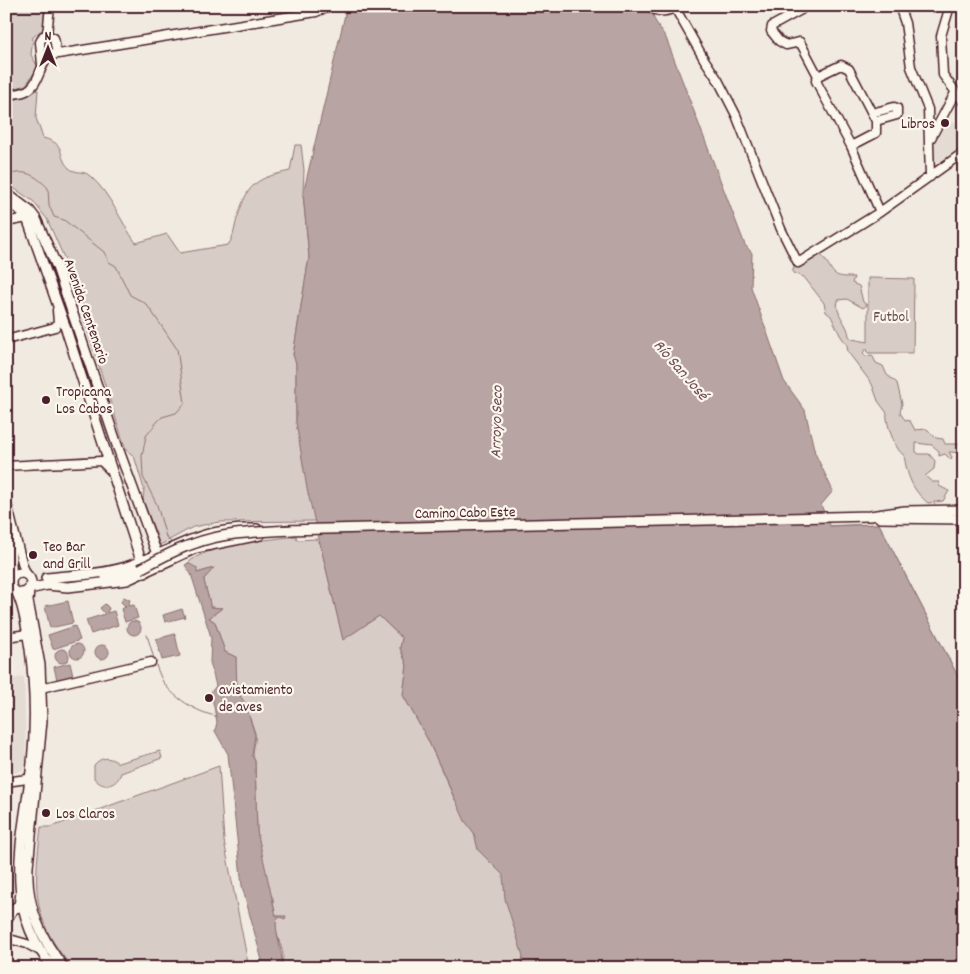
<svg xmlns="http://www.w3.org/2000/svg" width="970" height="974" font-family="Dekko,sans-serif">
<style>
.built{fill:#e4dbd2}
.green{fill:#d8ccc6;stroke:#917678}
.water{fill:#b8a4a2;stroke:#8c6f72}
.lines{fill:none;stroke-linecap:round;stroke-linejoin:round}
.stream{stroke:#8c6f72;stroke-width:1}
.minor-casing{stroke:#4a1f2b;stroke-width:11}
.major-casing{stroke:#4a1f2b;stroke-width:12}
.minor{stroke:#fbf7ec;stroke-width:8}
.major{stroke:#fbf7ec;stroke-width:9}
.major-bridge-casing{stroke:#4a1f2b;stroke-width:12;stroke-linecap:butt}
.major-bridge{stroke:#fbf7ec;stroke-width:9}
.poi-dot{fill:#4a1f2b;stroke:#fbf7ec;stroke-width:2}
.labels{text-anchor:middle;stroke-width:4.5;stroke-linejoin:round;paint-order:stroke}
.poi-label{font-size:15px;fill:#4a1f2b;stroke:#fbf7ec;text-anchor:start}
.street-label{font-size:15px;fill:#4a1f2b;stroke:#fbf7ec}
.park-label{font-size:15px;fill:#6e4a52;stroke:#fbf7ec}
.water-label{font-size:16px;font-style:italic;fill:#704e55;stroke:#fbf7ec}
</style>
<rect width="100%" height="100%" fill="#f0eae0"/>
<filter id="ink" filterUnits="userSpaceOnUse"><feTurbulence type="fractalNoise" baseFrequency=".02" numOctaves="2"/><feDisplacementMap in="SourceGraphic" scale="10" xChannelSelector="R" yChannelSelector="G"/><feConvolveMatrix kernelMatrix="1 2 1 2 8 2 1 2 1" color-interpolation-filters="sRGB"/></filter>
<g filter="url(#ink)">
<path class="built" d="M945,117L956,124L964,121V147L939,165L932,154L936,135Z
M24,677L26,760L23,770L6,775V680Z
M15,834L10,881L14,900L6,903V837Z"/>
<path class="green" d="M6,6H45L43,29L33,37L31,55L38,67L26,85L6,91Z
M38,90L36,118L43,138C68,144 56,155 69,168C75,174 84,170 90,176C111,194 120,221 136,243L167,234L180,253L228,245C235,236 234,226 238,216C248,182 258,178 290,171L295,145H301L304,170L303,194L309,257L293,355L296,363V422L315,521L219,522L193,527L160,545L143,500L144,489L134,456L126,450L84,320L81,296L47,219L33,201L6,183V99Z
M820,254C836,270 827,278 854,277L852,283L859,286L863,302L867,305L863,308L847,299L838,300C834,314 848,323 849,336L852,339L868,342V278L914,279L913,353H868L867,348L863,353L865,356L872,355L876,363L883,366L887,375L897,383L902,404L900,413L905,420L910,421L915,430L927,429L936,438L943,439L945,444H964V453L949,452L952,457L951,460L945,454L939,456V451L932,445L916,443V452L919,454H929L935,461L934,469L925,476L932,482H939V486L949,491L943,501L928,503C912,490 907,475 904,455C895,451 885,420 887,413L878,401L872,384L848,352L847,345L840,335L831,316L826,312L824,303L804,277L793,273V269Z
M879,524L964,688V968L523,956L522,968H282C282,964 283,959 283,955C282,943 270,928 279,916L274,913L273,898L269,892L257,831L255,761C250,752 257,743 255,733C246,703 232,691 236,657L225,652L215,622L209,618L222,608L210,607C210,599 205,589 204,579L213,568L197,573L188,563C207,544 270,540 296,536L297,540L316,539L320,543L343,639L379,616L402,638L400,648L407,665L403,695L428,740L455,800L819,526Z
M160,751L162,758L121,773C117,786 103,790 94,778V765C101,757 109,756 118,763Z
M219,766L224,841L249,968H73C30,919 34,887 41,827H51Z"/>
<path class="water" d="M347,6H652L654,19L666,38L745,245L752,253L751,287L784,381L805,410L815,453L833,491L821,505L830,526L879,524L964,688V968L521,966L523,956L505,899L503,875L478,850L474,833L465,821L428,740L403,695L407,665L400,648L402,638L379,616L343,640L307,489L296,422V363L293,355L309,257L303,194Z
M188,563L197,568V573L214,568L204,579C205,589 210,599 210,607L222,608L209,618L215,622L225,652L236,657L237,691L245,703L255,735L252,756L255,761L257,831L276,916H286L285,919L280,917L276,921C276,938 283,951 282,968H264L242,886L228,754L215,731L217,722L211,692L216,686L210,662L211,637L191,574L185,565Z
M124,597L130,600L128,606L134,605L138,618L125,622L121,609L126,607L121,602Z
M68,601L73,623L50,628L45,606Z
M105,604L109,608L107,613L114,611L118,625L91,634L86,620L105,614L100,608Z
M182,609L185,617L165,622L163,615Z
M127 628a7 7 0 1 1 14 0a7 7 0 1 1-14 0Z
M75,626L80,640L53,649L48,635Z
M175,634L180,656L162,660L156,639Z
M70 651a7 7 0 1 1 14 0a7 7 0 1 1-14 0Z
M95 652a7 7 0 1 1 14 0a7 7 0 1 1-14 0Z
M55 656a7 7 0 1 1 14 0a7 7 0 1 1-14 0Z
M70,663L73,676L57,680L54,667Z"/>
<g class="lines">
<path class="stream" d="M335,6L346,15
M6,176C25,168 35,175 48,188L49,205L54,217L64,220L104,252L109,262L116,266L130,295L145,303L150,309L177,349L185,403L176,413L162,417L157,422L146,436L142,456L143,477L157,505L166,537L173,544
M147,635C152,650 155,666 162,680C171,696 197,713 216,716"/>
<defs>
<path id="minor" d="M649,6C659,15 669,11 679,6
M801,6V10L772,26L771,31L779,41L786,45L800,42L818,76
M899,6L905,23L911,67L928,109L930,177
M950,6L941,36L943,75L964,103
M675,8L704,59L718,80L736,115L781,229L798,263L880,212L964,152
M47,35L50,6
M42,65L40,42L43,36L48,35L54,38L57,54
M6,95C13,94 20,94 26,91C41,84 38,63 52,55L316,12L330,6
M872,113L894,107L897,108V115L876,121
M931,138L955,93
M851,146L816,81L818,76L841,65L849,69L876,121V133L851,146L880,212
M6,222L27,218
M6,340L55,327L58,323L57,310
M6,466C38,464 69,463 101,461L110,470
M6,500L23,566L27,575
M6,523L11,545L12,578
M6,585H10
M6,637L28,634
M41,688L151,662
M6,782L34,778
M6,921L15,907L18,908L20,896
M6,938L27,944L40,951"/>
<path id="major" d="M6,193L30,211L36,219L57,267L118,448L161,565
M6,202L19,209L27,218L64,323L145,573
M880,518L964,519
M285,530L870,516L905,511L964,510
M11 583a10 10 0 1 1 20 0a10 10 0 1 1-20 0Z
M106,577L140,569
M46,578C72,575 101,575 126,567C178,550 197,527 257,529
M47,585L68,587L127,580L196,548L260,535
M29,589L52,584
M29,590L28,601L40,665L42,721L28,867C26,906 40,938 64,968
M17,593C25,609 27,631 30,649C35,687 36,725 32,763C24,837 0,904 53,968"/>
</defs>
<use href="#minor" class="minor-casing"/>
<use href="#major" class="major-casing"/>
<use href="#minor" class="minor"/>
<use href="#major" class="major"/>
<defs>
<path id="major-bridge" d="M140,569C157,560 174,550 193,544C224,532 259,532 292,530"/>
</defs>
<use href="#major-bridge" class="major-bridge-casing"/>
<use href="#major-bridge" class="major-bridge"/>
</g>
</g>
<g class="poi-dot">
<circle cx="945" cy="123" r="5"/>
<circle cx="46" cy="400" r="5"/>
<circle cx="33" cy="555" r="5"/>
<circle cx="209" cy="698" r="5"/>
<circle cx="46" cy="813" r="5"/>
</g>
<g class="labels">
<g class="poi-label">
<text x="935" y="128" text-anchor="end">Libros</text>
<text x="56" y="396">Tropicana<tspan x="56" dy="17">Los Cabos</tspan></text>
<text x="43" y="551">Teo Bar<tspan x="43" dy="17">and Grill</tspan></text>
<text x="219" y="694">avistamiento<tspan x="219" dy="17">de aves</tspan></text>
<text x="56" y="818">Los Claros</text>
</g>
<g class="street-label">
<text transform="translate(87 311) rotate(71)" y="5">Avenida Centenario</text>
<text transform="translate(465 512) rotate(-1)" y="5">Camino Cabo Este</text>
</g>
<g class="park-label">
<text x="891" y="321">Futbol</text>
</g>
<g class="water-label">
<text transform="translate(682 369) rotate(49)" y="6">Río San José</text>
<text transform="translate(495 422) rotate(-89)" y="6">Arroyo Seco</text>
</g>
</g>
<rect width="970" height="974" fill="none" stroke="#fbf7ec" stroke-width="25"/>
<rect x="12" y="12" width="945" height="949" fill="none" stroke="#4a1f2b" stroke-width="2" filter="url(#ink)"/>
<g transform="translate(48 48)" stroke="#fbf7ec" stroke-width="4" paint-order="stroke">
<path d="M0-4L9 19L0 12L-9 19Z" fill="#4a1f2b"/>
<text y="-8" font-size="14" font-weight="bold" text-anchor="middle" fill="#4a1f2b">N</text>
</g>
</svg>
